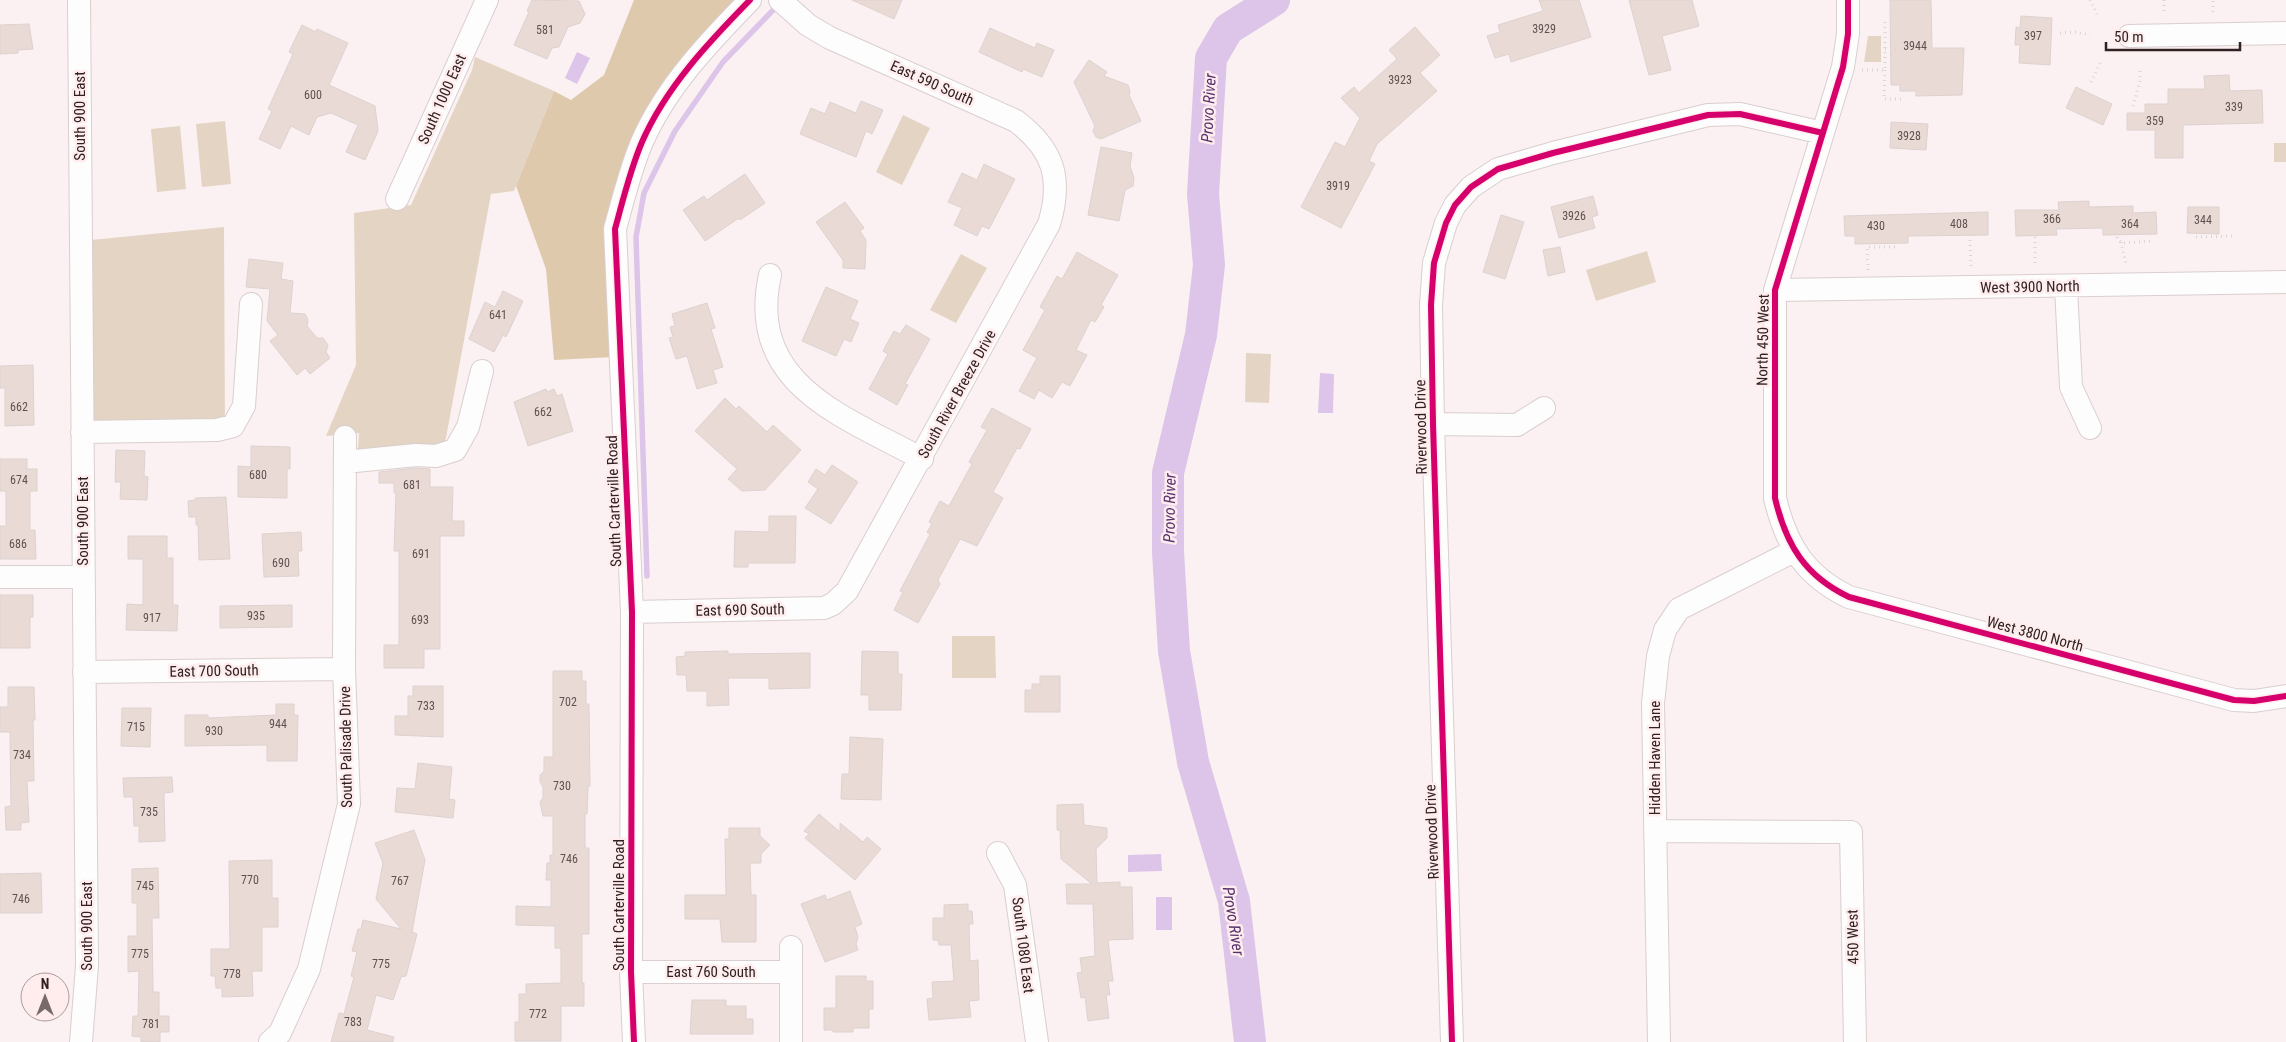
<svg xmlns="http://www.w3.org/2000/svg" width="2286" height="1042" font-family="'Roboto Condensed',sans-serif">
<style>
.green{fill:#e3d4c3}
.forest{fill:#dec9ad}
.water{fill:#dcc5e9}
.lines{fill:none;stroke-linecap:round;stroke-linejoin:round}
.stream{stroke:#dcc5e9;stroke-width:5.5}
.river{stroke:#dcc5e9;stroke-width:32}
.building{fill:#eadad5;stroke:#ddd2cf}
.minor-casing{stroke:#dacece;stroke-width:24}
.path{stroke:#d9d6d6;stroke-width:3;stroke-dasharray:1 4;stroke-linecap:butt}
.minor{stroke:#fefdfd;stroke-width:22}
.cycleway-casing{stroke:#ffedee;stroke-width:9}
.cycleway{stroke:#d6006c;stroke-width:6}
.labels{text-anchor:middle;stroke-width:5;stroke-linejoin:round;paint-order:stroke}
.number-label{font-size:12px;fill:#605050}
.street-label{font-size:15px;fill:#302122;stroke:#ffedee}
.water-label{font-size:16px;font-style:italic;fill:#56316e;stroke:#ffedee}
</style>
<rect width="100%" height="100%" fill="#fbf1f2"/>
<path class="green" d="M1868,36H1881V62H1864Z
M475,57L554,91L514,191L491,194L445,443L358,451L359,433L326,436L356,365L354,213L411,205L472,70Z
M903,115L930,128L902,185L876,172Z
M225,121L231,184L202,187L196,124Z
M180,126L186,189L157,192L151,129Z
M2274,143H2286V162H2274Z
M224,227L225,437L93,438L91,240Z
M1647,251L1656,282L1596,301L1586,270Z
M961,254L987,268L956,323L930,310Z
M1246,353L1271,354L1269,403L1245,402Z
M952,636H995L996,678H952Z"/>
<path class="forest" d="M634,0H739L614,201V357L554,360L546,269L516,186L554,91L571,100L604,75Z"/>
<path class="water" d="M577,52L590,58L577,84L565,78Z
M1320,373L1334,374L1333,413H1318Z
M1161,854L1162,871L1128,872V855Z
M1156,897H1172V930H1156Z"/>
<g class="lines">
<path class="stream" d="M647,576L636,237L644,193L675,131L723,62L778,5"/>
<path class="river" d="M1250,1042L1234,901L1193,762L1174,651L1168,552V473L1201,335L1209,265L1203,194L1211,58L1228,29L1274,0"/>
</g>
<path class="building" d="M532,0L579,1L585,14L580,23L568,27L559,47L552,48L547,59L514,45L529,12L527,11Z
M852,0H902L894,19Z
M1539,0H1579L1591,37L1511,62L1509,54L1495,58L1487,36L1500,32L1498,25L1543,11Z
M1629,0H1692L1699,26L1662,36L1671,70L1649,75Z
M1890,0H1931L1932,48H1964L1962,95L1916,96V91H1900V85H1891Z
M2021,16L2052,18L2050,65L2019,63L2020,45H2015L2016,27L2020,28Z
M29,24L33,49L18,50V53L0,54V25Z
M302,25L316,32L317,29L348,43L329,85L375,106L378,131L365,160L346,152L358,125L331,113L317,117L309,135L291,126L280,149L259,139L272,111L268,109L293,54L289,52Z
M1415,27L1440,55L1420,73L1437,91L1377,144L1369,161L1375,164L1341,228L1301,207L1335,142L1345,147L1360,118L1341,98L1354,87L1359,93L1397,59L1389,50Z
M990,28L1035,48L1037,43L1054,50L1042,77L1023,69L1022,72L979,52Z
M1089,60L1107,72L1104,76L1128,85L1130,91L1129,95L1141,121L1101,139L1096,137L1093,131L1095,126L1074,82Z
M2229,75L2230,91L2262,90L2263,123L2183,125V158H2155V130H2127V113H2145V104H2168V89H2205L2204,76Z
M2076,87L2112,104L2103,125L2066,108Z
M861,101L883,110L872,134L866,131L856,157L800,134L811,108L825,114L830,102L856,113Z
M1891,122L1928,124L1926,150L1890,148Z
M1101,147L1132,153L1130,166L1134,178L1133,186L1125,190L1119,221L1088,215Z
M984,164L1015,179L989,229L982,226L977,236L954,225L962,208L948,202L962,173L977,180Z
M745,174L765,203L740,220L739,218L705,241L683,210L704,196L707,200Z
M1593,196L1598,215L1592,217L1595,228L1559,238L1551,207Z
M2089,201V207L2133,206V213L2156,212L2157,234L2103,235V228L2056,229L2057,235L2016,236L2015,210H2059L2058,202Z
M845,202L864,228L860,231L866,240L865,269L843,268V260L816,222Z
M2188,207H2219V234L2187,233Z
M1988,212V235L1908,236V243L1855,244V236H1845L1844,216Z
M1501,215L1524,222L1505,279L1483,272Z
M1560,247L1565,272L1548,276L1543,250Z
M1077,252L1118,275L1101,305L1104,307L1095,322L1091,320L1076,350L1087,355L1070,386L1062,382L1052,398L1039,390L1034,399L1019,391L1037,358L1023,350L1045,310L1040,307L1057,276L1062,279Z
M249,259L283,263L281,279L293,281L290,313L305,314L308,320L307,326L317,338H323L328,345L326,352L330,358L310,374L305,368L297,375L270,341L278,335L267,321L270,289L246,287Z
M826,287L858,301L850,319L859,323L851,342L844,339L836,356L802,341Z
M503,291L523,301L506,337L503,335L494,352L469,339L485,302L495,307Z
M707,303L715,328L711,329L723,367L713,370L717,383L697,389L687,356L676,359L669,338L673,337L670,327L675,326L672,314Z
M906,325L930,339L905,384L908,385L897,405L869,389L888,354L883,351L894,331L900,334Z
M33,365L34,425L5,426V388H0V366Z
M546,389L547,392L554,389L557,396L562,394L573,431L528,446L514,402Z
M725,398L736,409L739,406L767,432L773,425L801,450L765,490L742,491L728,479L737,469L695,431Z
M992,408L1031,429L1020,449L1017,448L993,492L1003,498L977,546L960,539L938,580L940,584L918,623L894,610L903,592L900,591L930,534L927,532L932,524L929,522L940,501L949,506L972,464L969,462L987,430L981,427Z
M251,446L290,447V469H287V498L238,497V466L251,467Z
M116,450L145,451L144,476L148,477L147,500L120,499L121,482H115Z
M0,459H27V469H37V491H30V530H35L36,559H0V526H6V491H0Z
M832,465L858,482L831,524L805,508L818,489L808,482L816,469L825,475Z
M416,468L430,469V487H453L452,521H464V536H440V649H424V668H384V645H399V551H394L396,493H394V483H379V472Z
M226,497L230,559L199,560L198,525H196V517H189L188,501L195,500V498Z
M769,516H796L795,563H748V567H734L735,531L769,532Z
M301,532L302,551H298L299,576L264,577L262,534Z
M128,536H167V558H173V605H178L177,631L126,630L127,604L143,605V559H128Z
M0,595H33V617H30V648H0Z
M292,605V627L220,628V606Z
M728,651V654L810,653V688L769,689V678H728L729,705L707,706V691H687L686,675H677L676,657L685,656V652Z
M862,651L898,652V674H902L901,710H869V695H861Z
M553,671H582V681H586V704H589L590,786H588L587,814H585V848H589V934H582V983H584V1006H561V1041H515V1022H519V994H526V984L561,983V948H555V926L516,925V906L551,907V880H546L547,863H550V855H553V816H543L540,802L543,798V787L540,782V775L544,771V757H553Z
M1040,676H1060V712H1025V690H1032V684H1040Z
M413,686H443V737L395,735V716H408V696H413Z
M8,687H34L35,720H33L34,781H27L29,822L21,823V830H6L5,807L11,806L10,732H0V707H8Z
M276,704H294V715H298L297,761H267V745L185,746V715H208V718L276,715Z
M122,708H151L150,747L121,746Z
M850,737L883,739L881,800L841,799L842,774H849Z
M418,763L452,767L449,799L455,800L453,818L395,812L397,788L415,789Z
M172,777L173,792L164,793L165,841L139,842V826H134L133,797H124L123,778Z
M1083,804L1084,825L1107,828V838L1096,849L1097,883L1120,882V887H1132L1133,939L1108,940L1113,981H1108L1110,995H1106L1109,1018L1088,1021L1085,997L1081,998L1077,973L1082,972L1080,958L1095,956L1093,904H1067L1066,884H1092L1061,859L1060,830H1057V805Z
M819,814L840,832V823L863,842L867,837L881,849L855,880L805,838L809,834L804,831Z
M729,828H760V836L770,845L761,854V863H750L751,895H756V942H722L720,919H685V895H726L725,839H729Z
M414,830L425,860L412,932L417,934L406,976L401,977L393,1000L376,995L367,1030L394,1037L393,1042H331L339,1013L344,1014L354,977L351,976L357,952L352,951L358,929H361L363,920L401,929L376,899L383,863L375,843Z
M272,860V898H278V927H262V971H252L253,996L222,997V988H216L215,976H211V949H230L229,861Z
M158,868L159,918H152L153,992H159V1016H169V1032H160V1042H141V1037L132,1036L133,1016H138L139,971L128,972V936H137V903H132V869Z
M41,873L42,913H0V874Z
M850,891L862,924L855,927L858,937L856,944L858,950L825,962L801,904L825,895L827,900Z
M968,904V911H972L973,924H969L970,961L978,960L979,1000L969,1001L971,1017L929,1020L927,999L933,998L932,982L954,981L951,945H939L938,940H933V918H944V905Z
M836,976H866V981H873V1009H869V1028H853V1032H833V1030H824V1008H836Z
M692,1000H726V1006H746V1019H753V1034H690Z"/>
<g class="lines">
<defs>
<path id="minor" d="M79,0L87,966L81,1042
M1848,0V34L1843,67L1775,290V498C1786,545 1805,576 1849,597L2234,700L2254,701L2286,696
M2129,36L2286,33
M397,199L487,0
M770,275C746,385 844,416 922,459
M2066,287L2071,387L2090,428
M1775,290L2286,282
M1433,424L1517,425L1544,408
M82,432L217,430L233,426L244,406L251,304
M345,462L416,455L436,456L455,450L468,427L482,371
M0,577H83
M632,612L824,608L833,604L847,591L1049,224C1063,178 1053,149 1016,121L830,38L808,25L780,0
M84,672L344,669
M1655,831L1851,832L1855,1042
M998,853L1015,885L1037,1042
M791,947V1042
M631,972H790
M270,1042L280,1033L309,969L349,804L344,669L345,437
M634,1042L631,972L632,612L615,229C623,200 630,170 642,142C666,87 709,42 750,0
M1452,1042L1433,424L1431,305L1434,263L1446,223L1455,205L1471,187L1498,169L1553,153L1708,115L1740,114L1823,133
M1659,1042L1653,703L1658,656L1665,630L1679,609L1794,551"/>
</defs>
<use href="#minor" class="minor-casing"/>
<path class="path" d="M2090,0L2097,14
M2164,0V12
M2213,12V0
M2060,33L2075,32L2090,35
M1885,49H1899
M1862,70H1885V21
M1885,70L1884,99H1905
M2091,82L2100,63
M2133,106L2140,81V70
M2035,237V266
M2117,237L2118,240L2123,243L2151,241
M2196,237L2235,236
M1970,240L1971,267
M2121,242L2126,264
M1868,270L1867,247H1898"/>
<use href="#minor" class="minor"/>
<defs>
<path id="cycleway" d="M1848,0V34L1843,67L1775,290V498C1786,545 1805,576 1849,597L2234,700L2254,701L2286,696
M634,1042L631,972L632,612L615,229C623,200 630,170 642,142C666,87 709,42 750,0
M1452,1042L1433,424L1431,305L1434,263L1446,223L1455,205L1471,187L1498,169L1553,153L1708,115L1740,114L1823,133"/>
</defs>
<use href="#cycleway" class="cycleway-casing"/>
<use href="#cycleway" class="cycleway"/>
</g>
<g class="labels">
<g class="number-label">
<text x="1544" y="33">3929</text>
<text x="545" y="34">581</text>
<text x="2033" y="40">397</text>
<text x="1915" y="50">3944</text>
<text x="1400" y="84">3923</text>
<text x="313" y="99">600</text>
<text x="2234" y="111">339</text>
<text x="2155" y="125">359</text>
<text x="1909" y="140">3928</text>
<text x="1338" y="190">3919</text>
<text x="1574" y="220">3926</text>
<text x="2052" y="223">366</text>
<text x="2203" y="224">344</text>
<text x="1959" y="228">408</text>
<text x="2130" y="228">364</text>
<text x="1876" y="230">430</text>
<text x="498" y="319">641</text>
<text x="19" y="411">662</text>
<text x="543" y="416">662</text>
<text x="258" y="479">680</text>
<text x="19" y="484">674</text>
<text x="412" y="489">681</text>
<text x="18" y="548">686</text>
<text x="421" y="558">691</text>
<text x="281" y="567">690</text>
<text x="256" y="620">935</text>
<text x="152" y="622">917</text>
<text x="420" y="624">693</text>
<text x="568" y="706">702</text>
<text x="426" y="710">733</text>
<text x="278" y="728">944</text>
<text x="136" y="731">715</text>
<text x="214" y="735">930</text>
<text x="22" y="759">734</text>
<text x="562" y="790">730</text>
<text x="149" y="816">735</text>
<text x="569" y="863">746</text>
<text x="250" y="884">770</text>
<text x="400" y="885">767</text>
<text x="145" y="890">745</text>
<text x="21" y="903">746</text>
<text x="140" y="958">775</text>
<text x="381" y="968">775</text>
<text x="232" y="978">778</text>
<text x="538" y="1018">772</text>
<text x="353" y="1026">783</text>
<text x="151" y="1028">781</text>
</g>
<g class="street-label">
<text transform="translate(932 83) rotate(24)" y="5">East 590 South</text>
<text transform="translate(442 99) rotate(-66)" y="5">South 1000 East</text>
<text transform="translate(80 116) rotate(-90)" y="5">South 900 East</text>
<text transform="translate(2030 287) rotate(-1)" y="5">West 3900 North</text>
<text transform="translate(1763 340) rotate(-89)" y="5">North 450 West</text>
<text transform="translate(957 394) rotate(-61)" y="5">South River Breeze Drive</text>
<text transform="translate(1421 427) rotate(-91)" y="5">Riverwood Drive</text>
<text transform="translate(614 501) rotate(-92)" y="5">South Carterville Road</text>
<text transform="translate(83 521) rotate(-90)" y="5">South 900 East</text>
<text transform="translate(740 610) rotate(-1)" y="5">East 690 South</text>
<text transform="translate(2035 634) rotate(15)" y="5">West 3800 North</text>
<text transform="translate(214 671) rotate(-1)" y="5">East 700 South</text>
<text transform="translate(346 747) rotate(-91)" y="5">South Palisade Drive</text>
<text transform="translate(1655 758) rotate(-90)" y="5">Hidden Haven Lane</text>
<text transform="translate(1432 832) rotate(-92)" y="5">Riverwood Drive</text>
<text transform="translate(619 905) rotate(-90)" y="5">South Carterville Road</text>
<text transform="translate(87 926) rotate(-90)" y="5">South 900 East</text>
<text transform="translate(1853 937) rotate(-91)" y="5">450 West</text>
<text transform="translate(1023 945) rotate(83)" y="5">South 1080 East</text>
<text x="711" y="977">East 760 South</text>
</g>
<g class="water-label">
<text transform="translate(1208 108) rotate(-87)" y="6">Provo River</text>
<text transform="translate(1169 508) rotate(-89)" y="6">Provo River</text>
<text transform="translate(1234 921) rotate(81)" y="6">Provo River</text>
</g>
</g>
<g transform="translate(45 997)"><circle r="24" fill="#ffedee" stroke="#ac9b9c"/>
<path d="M0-4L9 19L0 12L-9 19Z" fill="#776a6b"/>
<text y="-8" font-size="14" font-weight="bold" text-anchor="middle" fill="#302122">N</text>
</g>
<path d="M2106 42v8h134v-8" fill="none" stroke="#302122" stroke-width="2.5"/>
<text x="2114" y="42" font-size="15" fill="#302122" stroke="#ffedee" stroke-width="4" paint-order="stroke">50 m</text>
</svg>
